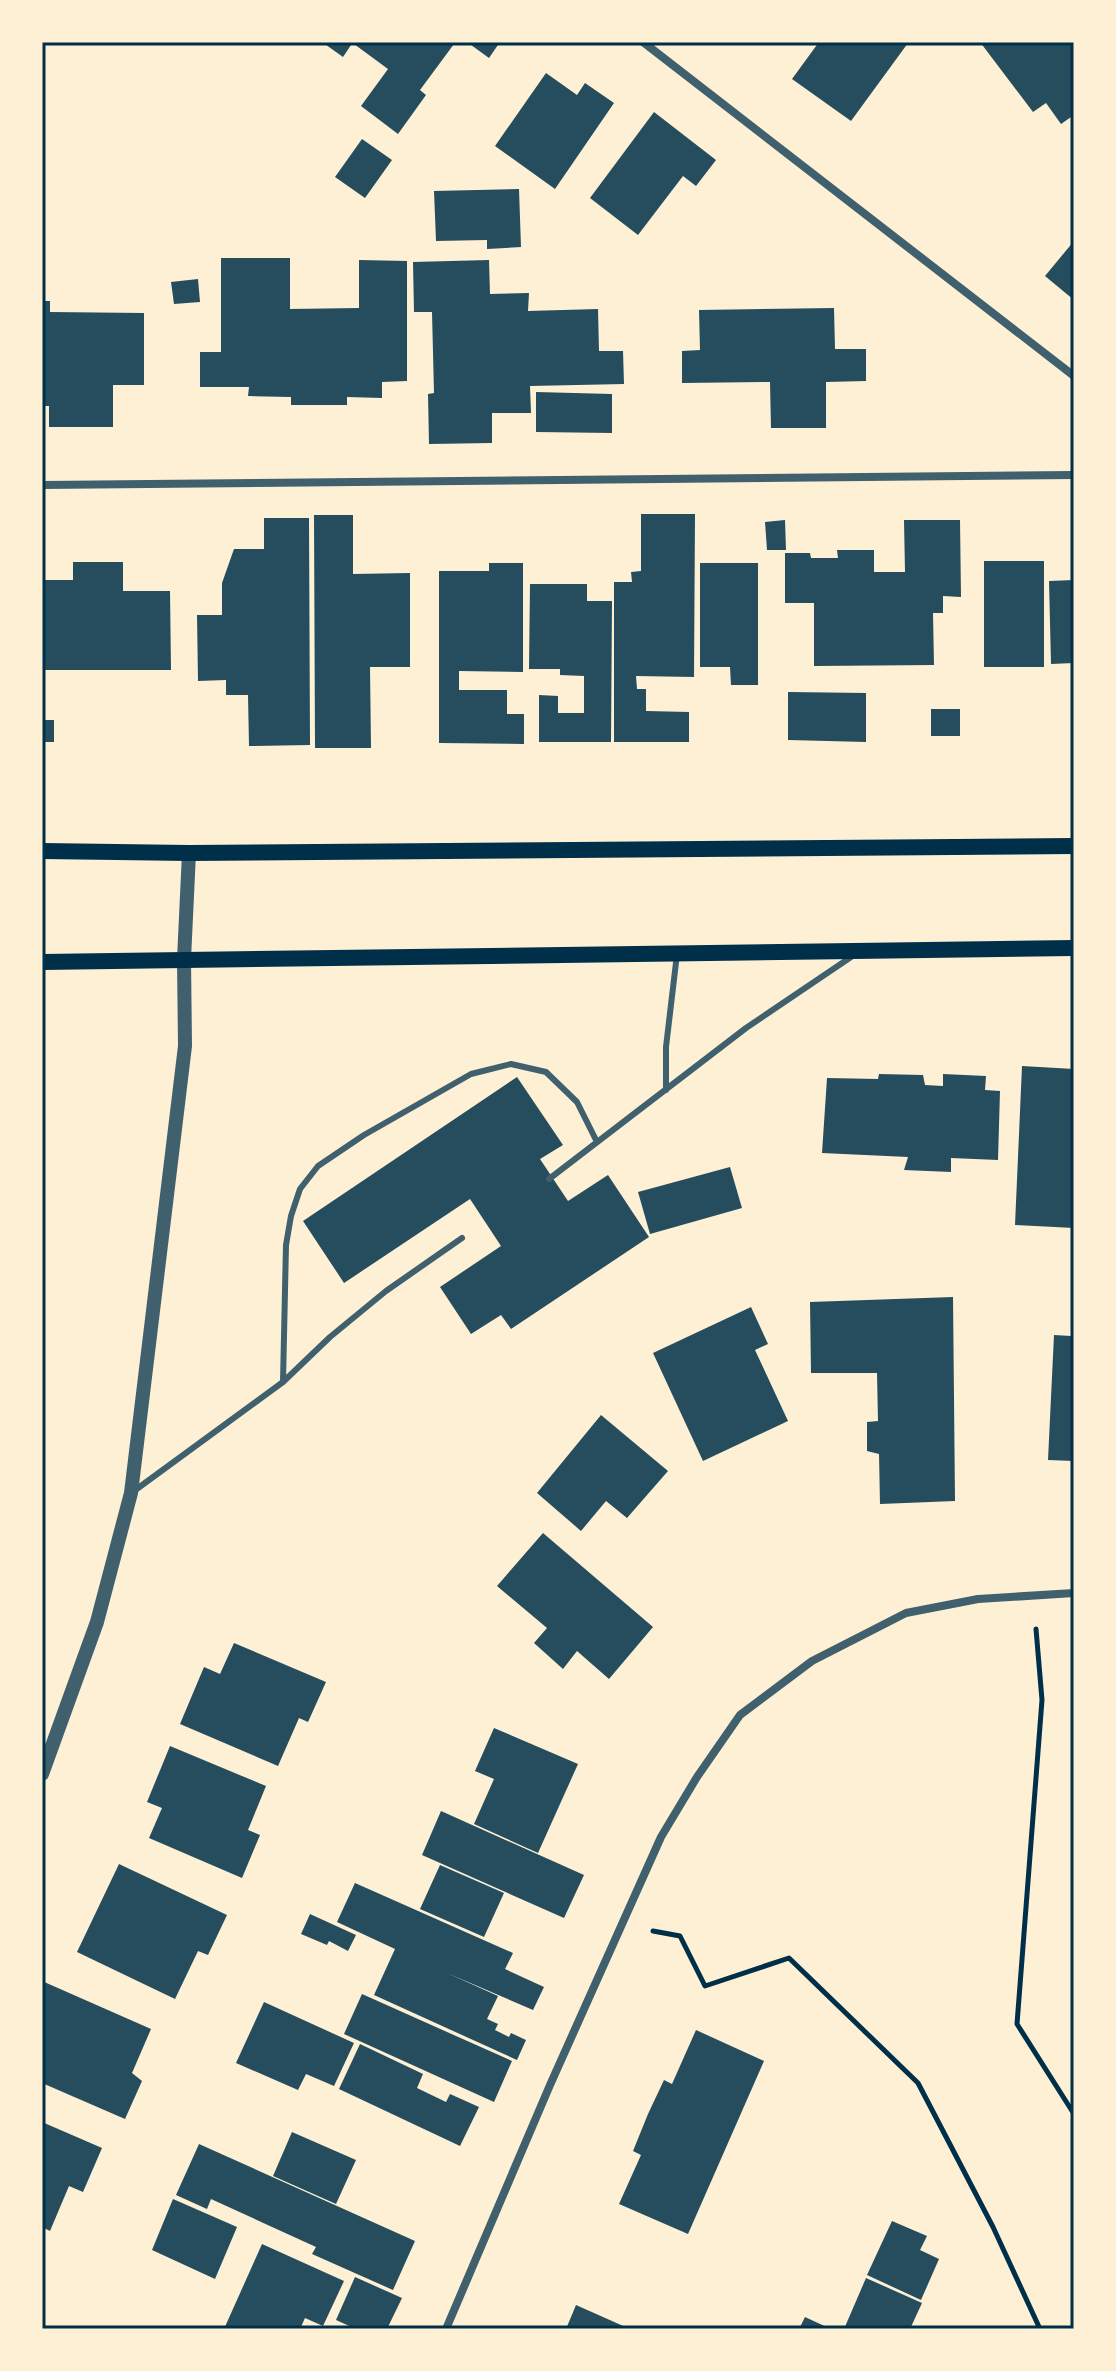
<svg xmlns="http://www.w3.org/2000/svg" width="1116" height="2371" font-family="Mulish,sans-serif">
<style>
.building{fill:#264d5e}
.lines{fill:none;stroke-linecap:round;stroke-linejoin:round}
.path{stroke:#003049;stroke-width:5}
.service{stroke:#3f606c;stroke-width:6}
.minor{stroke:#3f606c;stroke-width:8}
.tertiary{stroke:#3f606c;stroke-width:14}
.secondary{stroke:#003049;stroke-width:16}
.neatline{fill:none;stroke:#003049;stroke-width:3}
</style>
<rect width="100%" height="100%" fill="#fdf0d5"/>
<path class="building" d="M322,42H353L343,57Z
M356,42H451L454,44L420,90L426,95L398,134L361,106L388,69L354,44Z
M467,42H500L489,58Z
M819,42H906L908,43L851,121L792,79Z
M980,42H1074V115L1061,124L1046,103L1033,112Z
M546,73L577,95L585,83L614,103L555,189L495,146Z
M654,112L716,160L696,186L683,176L638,235L590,198Z
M362,139L392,160L365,198L335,177Z
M519,189L521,247L487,249V240L436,241L434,191Z
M1074,241V300L1045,276Z
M221,258H290V309L359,308V260L407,261V381L382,382V398L347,397V405H291V397L248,396L249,387H200V352H221Z
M489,260L490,294L529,293L528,311L598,309L599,351H623L624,384L530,386L531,413H492V443L429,444L428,394L434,393L432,312H414L413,262Z
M198,279L200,302L174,304L171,282Z
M42,301H50V312L144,313V385H113V427H49V406H42Z
M834,308L835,349H866V381L826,382V428H771L770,382L682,383V351L700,350L699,310Z
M536,392L612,394V433L536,432Z
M641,514H695L694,677L636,676L637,689H646V711L689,712V742H614V582H632L631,572L641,571Z
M314,515H353V574L410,573V667H370L371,748H315Z
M264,518H309L310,745L249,746L248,695H226V680L198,681L197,615H222V583L234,549H264Z
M785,520L786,550H767L765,522Z
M904,520H960L961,597L943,596V613H933L934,665L814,666V603H785V553H810L811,558H838L837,550H874V572H905Z
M984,561H1044V667H984Z
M73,562H123V591H170L171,670H42V580H73Z
M489,563H523V672L459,671V690H507V714H524V744L439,743V571H489Z
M700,563H758V685H731L730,667H700Z
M1074,580V663L1051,664L1049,581Z
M530,584H587V601H612L611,742H539V695L558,696V713H584V676L560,675V669H529Z
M788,692L866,693V742L788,740Z
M931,709H960V736H931Z
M42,720H54V742H42Z
M1022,1066L1074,1069V1228L1015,1225Z
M879,1074L923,1075L925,1085L943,1086V1074L986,1076L985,1090L1000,1091L998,1160L951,1158V1172L904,1170L908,1157L822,1153L827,1078L878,1079Z
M517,1077L563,1145L540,1159L568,1201L608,1175L649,1237L511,1329L501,1315L471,1334L440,1287L501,1246L470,1199L344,1283L303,1221Z
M730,1167L742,1208L650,1234L638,1192Z
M953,1297L955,1501L880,1504L879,1454L867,1451V1422L878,1421L877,1373H811L810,1302Z
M751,1307L768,1344L755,1350L788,1421L703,1461L653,1353Z
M1071,1324H1074V1461L1048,1460L1054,1335L1071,1336Z
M601,1415L668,1471L627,1518L606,1501L581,1531L537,1493Z
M543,1533L653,1627L609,1679L577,1651L563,1669L534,1643L547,1628L497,1586Z
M234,1643L326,1682L308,1722L299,1718L278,1766L180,1724L204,1667L220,1674Z
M494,1728L578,1764L538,1853L474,1824L494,1779L475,1771Z
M170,1746L266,1786L248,1830L260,1835L242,1878L149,1838L162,1808L147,1802Z
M441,1811L584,1875L564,1918L422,1855Z
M119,1864L227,1915L208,1955L198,1951L175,1999L77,1952Z
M440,1865L504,1893L484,1937L420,1909Z
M355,1883L513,1953L505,1969L544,1987L533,2010L447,1973L498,1996L487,2019L498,2024L495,2030L509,2037L511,2033L526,2040L517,2060L374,1995L395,1949L337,1922Z
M310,1914L356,1935L348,1951L329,1941L327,1945L301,1934Z
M42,1981L151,2029L132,2073L142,2081L125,2119L42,2083Z
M362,1994L512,2061L494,2102L344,2034Z
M264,2002L354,2043L334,2086L306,2074L298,2090L236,2063Z
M696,2030L764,2061L688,2234L619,2204L641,2155L633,2151L648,2114L664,2080L672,2084Z
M360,2044L423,2074L417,2088L446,2102L450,2094L479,2107L460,2146L339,2089Z
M42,2122L102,2148L83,2192L69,2186L50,2231L42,2227Z
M292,2132L356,2160L336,2204L273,2176Z
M199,2144L415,2241L393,2290L312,2254L316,2247L211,2199L207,2209L176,2195Z
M173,2199L237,2227L215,2279L152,2250Z
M892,2221L927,2236L920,2250L939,2259L921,2300L867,2275Z
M262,2244L344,2281L323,2326L305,2318L300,2329H224Z
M355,2277L402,2298L387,2329H356L336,2320Z
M866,2278L922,2303L910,2329H844Z
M576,2305L630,2329H566Z
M805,2317L831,2329H799Z"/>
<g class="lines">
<path class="path" d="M1036,1629L1042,1700L1017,2024L1074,2114
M653,1931L680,1936L705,1986L789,1958L918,2083L993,2227L1040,2329"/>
<path class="service" d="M666,1090V1047L677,954
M549,1179L746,1028L854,955
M283,1382L286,1245L291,1216L300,1189L318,1166L364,1135L471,1074L511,1064L546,1072L577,1102L597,1142
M134,1491L283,1382L330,1337L386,1291L462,1238"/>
<path class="minor" d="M643,42L1074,376
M42,485L1074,475
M446,2329L550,2085L661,1837L697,1777L740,1715L812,1661L906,1613L978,1599L1074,1593"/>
<path class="tertiary" d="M42,1774L97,1622L131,1493L185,1046L184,959L189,853"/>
<path class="secondary" d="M42,851L189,853L1074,846
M42,962L1074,948"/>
</g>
<rect width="1116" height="2371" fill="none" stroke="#fdf0d5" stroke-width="88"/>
<rect x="44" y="44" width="1028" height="2283" class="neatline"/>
</svg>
